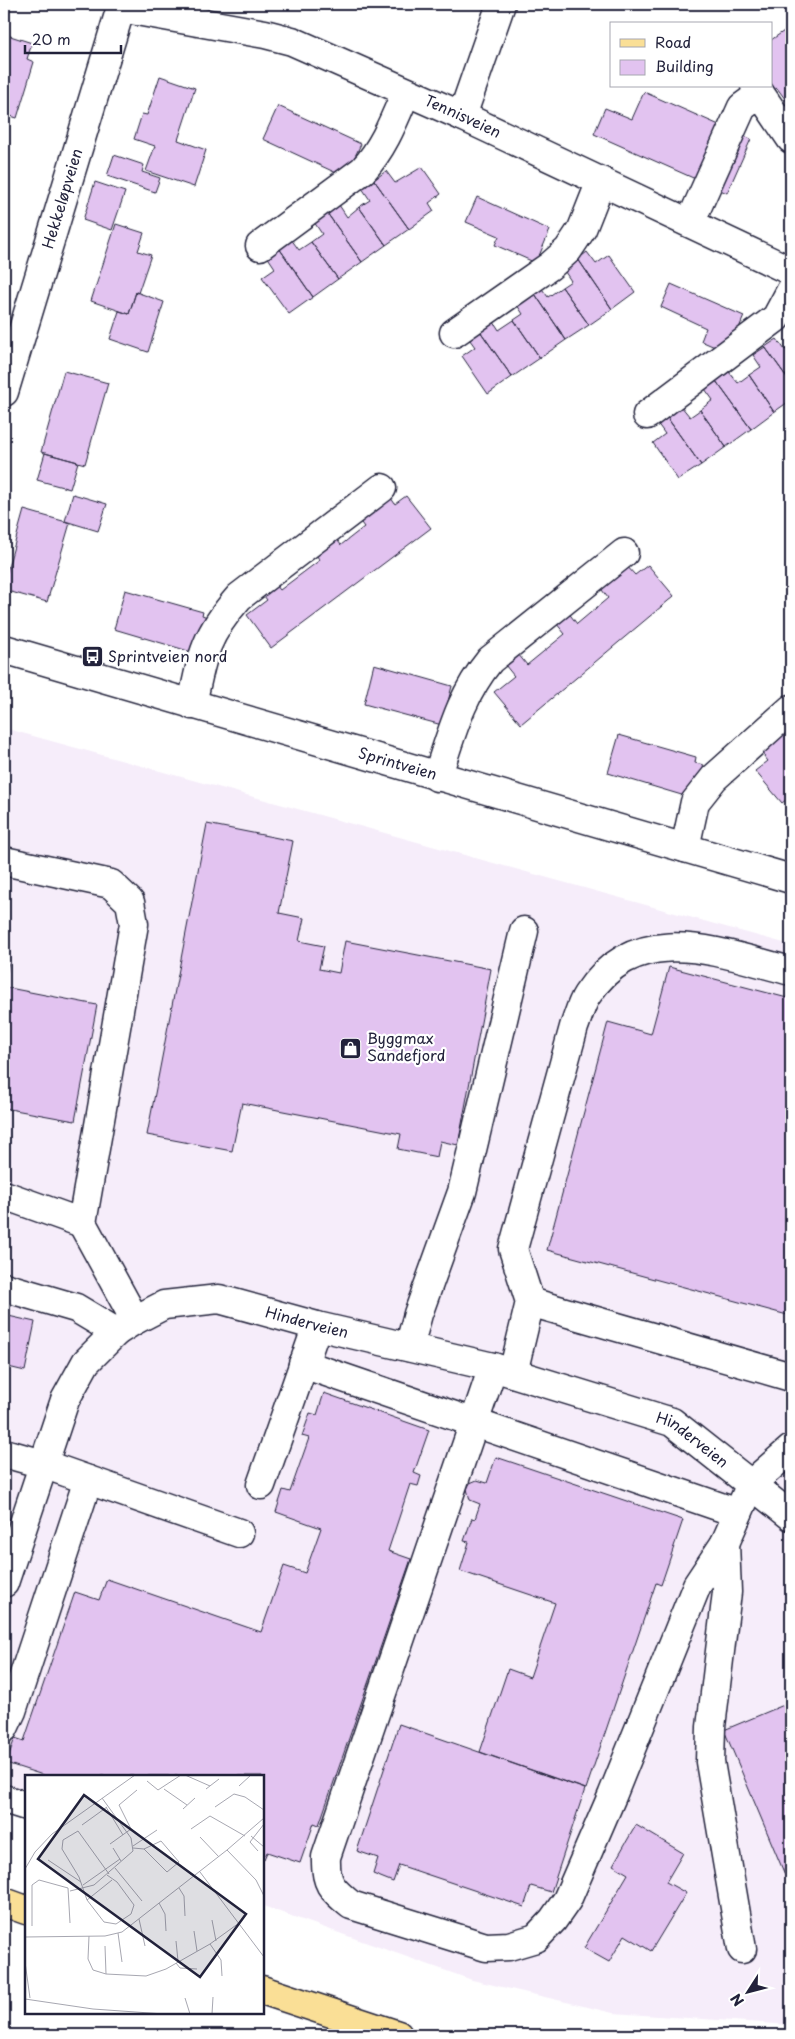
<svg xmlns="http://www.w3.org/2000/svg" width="795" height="2039" font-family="'Playpen Sans',sans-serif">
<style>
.built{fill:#f6edfa}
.building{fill:#e2c3f0;stroke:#22223b}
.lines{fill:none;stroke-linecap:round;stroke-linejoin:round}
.minor-casing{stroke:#22223b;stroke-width:31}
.major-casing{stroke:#22223b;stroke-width:31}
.minor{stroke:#fff;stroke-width:28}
.major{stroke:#fadf96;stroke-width:28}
.labels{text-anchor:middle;stroke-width:4.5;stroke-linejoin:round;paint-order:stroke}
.street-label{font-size:15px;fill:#22223b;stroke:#fff}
.poi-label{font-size:15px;fill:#22223b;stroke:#fff;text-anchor:start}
.inset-road{fill:none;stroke:#a7a7b1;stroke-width:1}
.view{fill:#22223b;fill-opacity:0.15;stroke:#22223b;stroke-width:2.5}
.inset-edge{fill:none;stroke:#22223b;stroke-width:2.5}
</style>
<rect width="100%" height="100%" fill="#fff"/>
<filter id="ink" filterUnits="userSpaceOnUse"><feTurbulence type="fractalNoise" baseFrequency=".02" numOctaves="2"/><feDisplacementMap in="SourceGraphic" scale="10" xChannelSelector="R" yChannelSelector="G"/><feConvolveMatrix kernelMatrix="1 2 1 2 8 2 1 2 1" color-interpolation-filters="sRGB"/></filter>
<g filter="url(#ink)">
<path class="built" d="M4,728L791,945V2025L613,2013L472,1980L263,1906L262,1776H26V1822L4,1814Z"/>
<path class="building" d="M790,27L791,29V107L777,88L769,94L771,86V40Z
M4,34L32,43L27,59L34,62L17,118L4,114Z
M160,76L195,88L178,140L206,150L194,187L146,171L155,146L134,139L142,114L147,115Z
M644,92L751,139L727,193L594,134L605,108L632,119Z
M278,106L361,144L345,177L263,139Z
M114,155L144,165L142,172L160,178L155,192L107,176Z
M422,167L441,194L429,203L434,211L409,229L374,180L386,171L395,183Z
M374,180L409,229L386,245L359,207L370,200L362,188Z
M95,182L125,192L112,230L83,220Z
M477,197L550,230L536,263L495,245L499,236L466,222Z
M339,205L347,217L359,207L386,245L362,262L327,213Z
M327,213L362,262L338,279L311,242L322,234L314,222Z
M116,224L144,233L138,251L151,255L138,293L136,292L129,314L91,301Z
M291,239L299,250L311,242L338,279L313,297L279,248Z
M279,248L313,297L289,314L262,277L275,268L267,256Z
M587,252L596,264L609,255L635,292L612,309L578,259Z
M578,259L612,309L589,325L562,287L571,281L563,269Z
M671,284L744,316L734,340L724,351L701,341L706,328L661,307Z
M540,286L548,297L562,287L589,325L566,340L533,291Z
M533,291L566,340L540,358L514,320L523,314L515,302Z
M136,292L164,302L148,352L110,339L119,311L129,314Z
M492,319L499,330L514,320L540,358L512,377L478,328Z
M478,328L512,377L488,394L462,356L475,347L467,336Z
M777,339L785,350L791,345V383L765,347Z
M765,347L791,383V400L774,412L749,375L761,367L753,355Z
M64,371L108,383L85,464L41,452Z
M729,372L738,383L749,375L774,412L751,429L716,381Z
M716,381L751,429L726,447L700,410L713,400L705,389Z
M681,406L690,417L700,410L726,447L701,465L666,416Z
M666,416L701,465L678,480L653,443L665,434L657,423Z
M45,453L78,462L70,489L37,480Z
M387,492L395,504L406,496L431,528L271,648L247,615L267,600L258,588L271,579L280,590L320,560L311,549L332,533L341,545L364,527L356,516Z
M73,494L107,504L98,531L65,521Z
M24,510L70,523L47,602L4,590V582Z
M625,564L635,575L648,565L674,596L521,724L494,692L514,676L505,665L518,654L527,665L565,634L556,623L568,612L577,624L608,598L599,586Z
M125,590L203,612L202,615L210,618L192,652L114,629Z
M374,664L452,686L442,725L364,704Z
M786,727L791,734V796L782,803L755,771L768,761L759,750Z
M619,735L696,757L695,763L704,765L695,795L685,796L608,773Z
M207,824L293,841L279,913L304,918L299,941L324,946L319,969L339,973L345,941L491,969L458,1145L440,1141L437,1157L398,1149L401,1134L242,1103L232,1151L147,1135Z
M4,963L8,964L4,987L97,1005L75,1121L4,1108Z
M669,967L791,999V1316L547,1250L608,1022L651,1034Z
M4,1315L35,1322L25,1371L4,1366Z
M324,1393L429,1430L414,1473L421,1476L418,1486L410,1484L388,1551L411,1559L319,1825L314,1823L300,1863L267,1852L264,1859L262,1858V1776H46L6,1763L15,1738L24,1741L75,1592L99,1600L107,1579L261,1632L284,1566L305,1573L321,1528L276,1512L283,1490L290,1492L309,1438L302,1436L310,1413L317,1415Z
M496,1457L683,1520L661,1585L656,1583L586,1789L480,1752L508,1669L530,1677L555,1603L460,1571L469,1542L464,1541L472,1518L475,1519L480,1504L470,1500L467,1489L470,1483L477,1480L487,1483Z
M791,1702V1889L724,1730Z
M399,1724L585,1789L551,1892L531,1886L524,1907L399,1865L393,1882L373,1874L378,1858L357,1851Z
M636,1825L683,1853L666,1882L686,1893L651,1951L625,1935L609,1962L584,1948L628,1874L613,1865Z"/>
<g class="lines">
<defs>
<g id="minor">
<path id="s1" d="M120,8L265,34L292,41L462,116L791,271"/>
<path d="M755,86L791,139"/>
<path d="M462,116L501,4"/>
<path d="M690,223L742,107L760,94"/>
<path d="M260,246L363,170C384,147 394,120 406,92"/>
<path d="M454,333L550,266L568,250L582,229L601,181"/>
<path id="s2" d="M4,392L122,4"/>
<path d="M647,415L776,318L791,290"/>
<path id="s3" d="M4,649L791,879"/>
<path d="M192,705C202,655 205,636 239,597L382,488"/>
<path d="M437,777C452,733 460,697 490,660L624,553"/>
<path d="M685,848L695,802L714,778L791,709"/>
<path d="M4,861L111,884L130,902L134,924L82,1223L135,1320"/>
<path d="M4,1195L82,1223"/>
<path d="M4,1287L76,1308L116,1332"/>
<path d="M530,1302L791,1377"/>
<path d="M409,1347L418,1314L462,1192L524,931"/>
<path d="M303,1364L738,1513"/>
<path d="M493,1367L326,1857C325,1883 331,1889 351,1905L486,1947L509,1946L536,1938L553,1920L567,1900L612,1796L697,1585L725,1543L751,1484L791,1449"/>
<path d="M513,1373L530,1302L513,1249L574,1027C578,1017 581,1004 587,995C637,918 720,953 791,971"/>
<path d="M4,1453L43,1464L239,1533"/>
<path d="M261,1485L317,1326"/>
<path d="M725,1543L727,1592L711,1727L710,1762L742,1949"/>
<path id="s4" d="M4,1583L65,1400L86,1362L116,1332L135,1320L164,1305L219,1299L317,1326L493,1367L672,1422L791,1516"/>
<path d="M4,1728L12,1711L88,1480"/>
<path d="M4,1799L26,1806"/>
</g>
<path id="major" d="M4,1902L26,1910
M262,1990L398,2035"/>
</defs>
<use href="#minor" class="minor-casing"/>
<use href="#major" class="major-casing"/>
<use href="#minor" class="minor"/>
<use href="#major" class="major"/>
</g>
</g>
<defs>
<symbol id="bus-square" viewBox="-11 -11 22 22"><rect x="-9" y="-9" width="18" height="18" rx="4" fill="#22223b" stroke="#fff"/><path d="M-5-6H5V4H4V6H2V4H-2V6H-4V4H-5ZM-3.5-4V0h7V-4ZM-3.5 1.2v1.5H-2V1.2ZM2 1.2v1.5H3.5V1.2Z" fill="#fff"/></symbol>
<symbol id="shop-square" viewBox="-11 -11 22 22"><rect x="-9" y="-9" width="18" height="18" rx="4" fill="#22223b" stroke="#fff"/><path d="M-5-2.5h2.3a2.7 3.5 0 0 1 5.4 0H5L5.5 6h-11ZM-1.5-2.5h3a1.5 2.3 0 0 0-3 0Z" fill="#fff"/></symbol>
</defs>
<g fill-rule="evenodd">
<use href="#bus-square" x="80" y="644" width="25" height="25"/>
<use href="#shop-square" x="338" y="1036" width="25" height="25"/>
</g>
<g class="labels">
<g class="street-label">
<text dy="5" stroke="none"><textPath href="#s1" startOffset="362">Tennisveien</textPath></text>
<text dy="5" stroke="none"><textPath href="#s2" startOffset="202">Hekkeløpveien</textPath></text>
<text dy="5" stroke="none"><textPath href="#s3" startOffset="410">Sprintveien</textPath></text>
<text dy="5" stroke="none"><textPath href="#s4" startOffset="480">Hinderveien</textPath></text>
<text dy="5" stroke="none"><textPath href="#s4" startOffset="885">Hinderveien</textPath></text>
</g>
<g class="poi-label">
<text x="108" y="662">Sprintveien nord</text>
<text x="367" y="1044">Byggmax<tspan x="367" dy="17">Sandefjord</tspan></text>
</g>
</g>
<g transform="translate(25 1775)">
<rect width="239" height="239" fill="#fff"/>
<path class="inset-road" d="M160,0L185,11M122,6L133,15L156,0M214,11L226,0M139,14L162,30M181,14L194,4M81,32L98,60M190,32L209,19L220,22L239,35M158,34L170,23M57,50L82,32M166,54L185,41L220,61M226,61L239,72M175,62L194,82M85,69L106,54L94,30L112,15M108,71L132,55M88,73L96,86M108,73L119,74L142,97L154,87L136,66L119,74M202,75L231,105L239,121M233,76L225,67L239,49M23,85L56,107M90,93L117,126M0,94L10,77L27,59L110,0M175,97L239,182M82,100L92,107L109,130L106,139L91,149L79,147L62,125L54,102L37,74L38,65L53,56L84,99M58,110L95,84M154,113L159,121L160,141M45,116L69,110L108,76L106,63L77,23M62,125L87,105M134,128L140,139L141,156M114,144L120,171M187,145L191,166M7,151V110L14,105L43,113L45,148M169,156L172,176M93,158L97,187M64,161L63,184L68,195L81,199L121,201L141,194L185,169L214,148M0,162L80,161L97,157L202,75L239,43M151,166L153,186M185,169L196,185L197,201M80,171L81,199M0,187L5,223M151,188L155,193L172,194M160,223L165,239M0,224L68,234L139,239M187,239L188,222"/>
<path class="view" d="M59,20L221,139L175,202L13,84Z"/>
<rect width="239" height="239" class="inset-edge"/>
</g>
<rect width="795" height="2039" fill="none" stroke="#fff" stroke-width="20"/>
<rect x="10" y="10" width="775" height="2019" fill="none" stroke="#22223b" stroke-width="2" filter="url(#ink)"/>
<rect x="610" y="22" width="162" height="65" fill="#ffffff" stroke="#a7a7b1"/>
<rect x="620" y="39" width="25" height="8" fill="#fadf96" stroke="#a7a7b1"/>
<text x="655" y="48" font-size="15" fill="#22223b">Road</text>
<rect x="620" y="60" width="25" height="15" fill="#e2c3f0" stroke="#a7a7b1"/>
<text x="655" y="72" font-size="15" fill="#22223b">Building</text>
<g transform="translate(748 1992) rotate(234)" stroke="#ffffff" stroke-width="4" paint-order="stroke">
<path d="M0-4L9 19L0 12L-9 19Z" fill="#22223b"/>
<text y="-8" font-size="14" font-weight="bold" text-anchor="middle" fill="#22223b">N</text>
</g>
<path d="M25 45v8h96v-8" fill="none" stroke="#22223b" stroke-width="2.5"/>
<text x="32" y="45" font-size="15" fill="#22223b" stroke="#ffffff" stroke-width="4" paint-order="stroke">20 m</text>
</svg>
